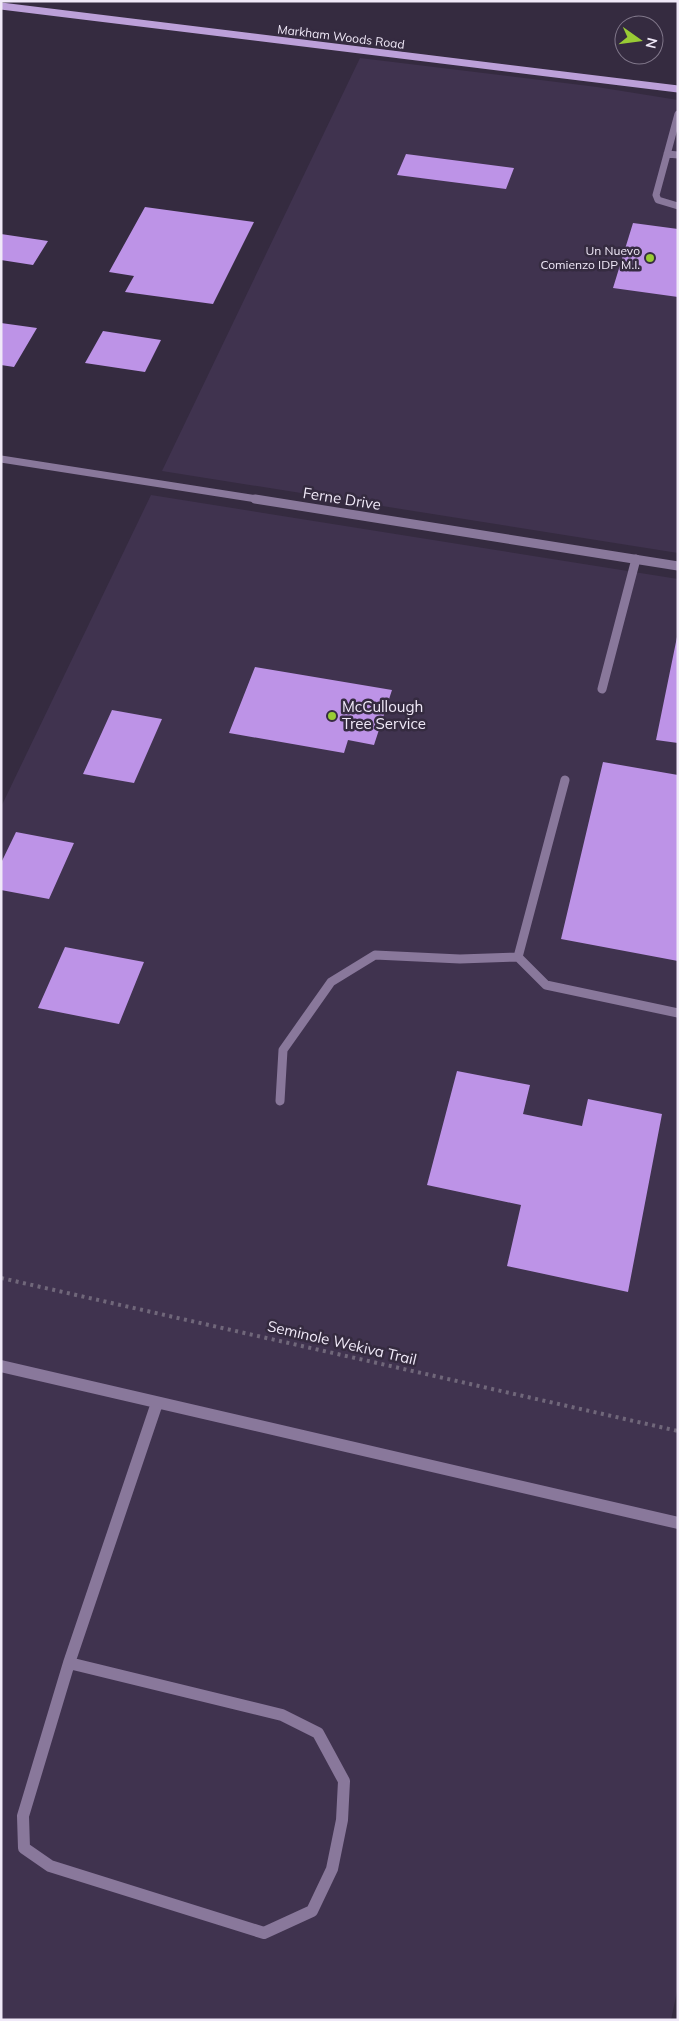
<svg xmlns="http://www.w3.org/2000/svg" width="679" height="2021" font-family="Mulish,sans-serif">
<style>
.built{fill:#40334f}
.building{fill:#bd93e7}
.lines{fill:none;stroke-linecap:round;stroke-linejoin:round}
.path{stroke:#70677a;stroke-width:4;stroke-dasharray:3 4.5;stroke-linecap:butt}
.lane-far2{stroke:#89789b;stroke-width:7}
.lane-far1{stroke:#89789b;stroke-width:9}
.lane{stroke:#89789b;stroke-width:12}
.street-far1{stroke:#89789b;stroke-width:7}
.street{stroke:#89789b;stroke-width:9}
.secondary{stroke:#bca0d9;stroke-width:7}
.poi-dot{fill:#99cb35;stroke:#352b40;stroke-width:2}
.labels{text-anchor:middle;stroke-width:5;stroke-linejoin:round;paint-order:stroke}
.far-street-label{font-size:12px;fill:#f0e9f8;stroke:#352b40}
.far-poi-label{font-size:12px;fill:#f0e9f8;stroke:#352b40;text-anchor:end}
.street-label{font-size:15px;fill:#f0e9f8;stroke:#352b40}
.poi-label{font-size:15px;fill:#f0e9f8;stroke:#352b40;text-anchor:start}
</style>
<rect width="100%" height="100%" fill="#352b40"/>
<path class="built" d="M360,58L597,87L678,100V553L162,471Z
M151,495L678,579V1987L671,2020H1V807Z"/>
<path class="building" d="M406,154L514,168L506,189L397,175Z
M145,207L254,222L213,304L125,292L134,276L109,272Z
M633,223L678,229V297L613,288Z
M1,234L48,241L33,265L1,260Z
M1,323L37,328L14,367L1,365Z
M103,331L161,340L145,372L85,363Z
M677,637H678V743L656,740Z
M255,667L392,690L374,745L348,740L344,753L229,733Z
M112,710L162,719L134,783L83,774Z
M603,762L678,775V961L561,939Z
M16,832L74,843L49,899L1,890V863Z
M65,947L144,962L119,1024L38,1008Z
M457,1071L530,1085L523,1114L582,1126L588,1099L662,1114L628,1292L507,1266L521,1205L427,1185Z"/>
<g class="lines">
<path class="path" d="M1,1278L678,1431"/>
<path class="lane-far2" d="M678,114L656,195L658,200L678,206
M667,154L678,155"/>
<path class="lane-far1" d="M602,689L636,559
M565,780L518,957L546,985L678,1013
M280,1101L283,1050L331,982L375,955L460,959L518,957"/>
<path class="lane" d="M1,1366L678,1523
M69,1663L282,1715L318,1733L344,1781L342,1820L332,1869L312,1911L264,1933L50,1866L24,1848L23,1816Z
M69,1663L157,1403"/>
<path class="street-far1" d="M1,459L263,500"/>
<path class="street" d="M255,499L678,566"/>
<path class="secondary" d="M1,6L678,89"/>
</g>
<g class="poi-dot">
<circle cx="650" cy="258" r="5"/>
<circle cx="332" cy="716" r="5"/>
</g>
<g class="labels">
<g class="far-street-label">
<text transform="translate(341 37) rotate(7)" y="4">Markham Woods Road</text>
</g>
<g class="far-poi-label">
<text x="640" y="255">Un Nuevo<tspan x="640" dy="14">Comienzo IDP M.I.</tspan></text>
</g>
<g class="street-label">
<text transform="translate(342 499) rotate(9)" y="5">Ferne Drive</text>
<text transform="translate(342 1343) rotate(13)" y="5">Seminole Wekiva Trail</text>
</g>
<g class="poi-label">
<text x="342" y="712">McCullough<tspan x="342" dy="17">Tree Service</tspan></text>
</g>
</g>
<rect width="679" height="2021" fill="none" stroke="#f0e9f8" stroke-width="5"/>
<g transform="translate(639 40) rotate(104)"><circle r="24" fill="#352b40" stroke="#80778a"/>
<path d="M0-4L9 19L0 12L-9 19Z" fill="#99cb35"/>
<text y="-8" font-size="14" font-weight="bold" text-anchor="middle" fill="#f0e9f8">N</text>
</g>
</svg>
